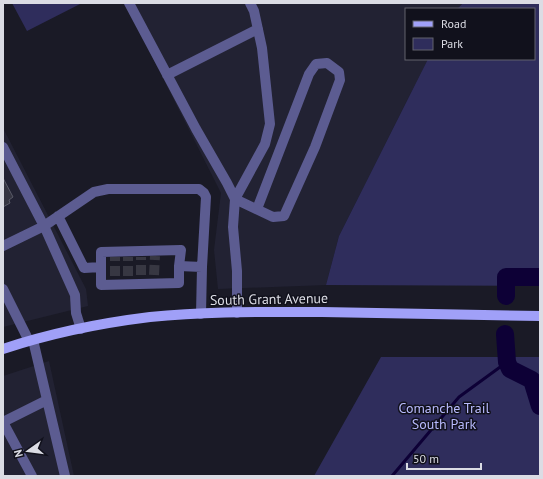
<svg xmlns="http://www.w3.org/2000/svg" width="543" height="479" font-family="'PT Sans',sans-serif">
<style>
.built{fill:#223}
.green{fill:#2f2d5c}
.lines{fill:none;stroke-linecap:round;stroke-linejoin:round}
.stream{stroke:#0d0036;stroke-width:3}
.river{stroke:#0d0036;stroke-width:18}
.building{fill:#353542;stroke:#585967}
.minor-tunnel{stroke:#373742;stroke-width:10;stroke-dasharray:10 5;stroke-linecap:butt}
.minor{stroke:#5c5c91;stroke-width:10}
.major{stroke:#a0a0f8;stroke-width:10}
.labels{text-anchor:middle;stroke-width:3;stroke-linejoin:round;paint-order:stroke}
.street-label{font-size:14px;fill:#dbdce4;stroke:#11111c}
.park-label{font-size:14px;fill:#b8bafd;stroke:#11111c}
</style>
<rect width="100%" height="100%" fill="#1a1a26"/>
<path class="built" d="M125,3H463L457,9H406V59H428L339,236L326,285L218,289L214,250L221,193Z
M3,128L86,289L88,306L3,327Z
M49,361L74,476H3V376Z"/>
<path class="green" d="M12,3H82L27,31Z
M463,3H540V286L326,285L339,236L428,59H534V9H457Z
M381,357H540V476H314Z"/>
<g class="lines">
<path class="stream" d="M392,476L459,397L507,362"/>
<path class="river" d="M506,296V277H540
M505,334L507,362L510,369L532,380L540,406"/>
</g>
<path class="building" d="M3,178L13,197L9,200L10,203L3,207Z"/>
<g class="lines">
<path class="minor-tunnel" d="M141,275V257
M154,275L155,256
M115,276V257
M128,276V257"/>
<path class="minor" d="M129,3L196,129L227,183L235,199L273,217L284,216L315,147L340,80L339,72L327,63L316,64L309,74L257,209
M167,75L258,29
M3,147L45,228L75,295L76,313L81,329
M58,216L84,268L101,267
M3,246L44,226L94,192L108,189H199L204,193L206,197L202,267L201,314
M179,266L181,250L101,252V285L179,283V266L202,267
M3,289L29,341
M237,313V271L233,227L235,199L265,144L270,124L262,48L254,11L250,3
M33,340L65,476
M32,476L3,422L47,400"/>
<path class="major" d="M3,349C51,333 101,323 150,317C207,311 265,312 322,312C395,313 467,315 540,316"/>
</g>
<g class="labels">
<g class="street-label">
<text transform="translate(269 299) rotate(-1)" y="5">South Grant Avenue</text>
</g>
<g class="park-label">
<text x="444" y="413">Comanche Trail<tspan x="444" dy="16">South Park</tspan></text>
</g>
</g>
<rect width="543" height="479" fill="none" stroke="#dbdce4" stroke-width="8"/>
<rect x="405" y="8" width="130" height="52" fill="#11111c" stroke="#62626c"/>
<rect x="413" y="21" width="20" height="6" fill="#a0a0f8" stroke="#62626c"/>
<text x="441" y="28" font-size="12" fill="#dbdce4">Road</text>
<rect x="413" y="38" width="20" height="12" fill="#2f2d5c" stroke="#62626c"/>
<text x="441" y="48" font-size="12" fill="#dbdce4">Park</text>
<g transform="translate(28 451) rotate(256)" stroke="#11111c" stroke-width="3" paint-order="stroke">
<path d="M0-3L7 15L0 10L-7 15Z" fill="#dbdce4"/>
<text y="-6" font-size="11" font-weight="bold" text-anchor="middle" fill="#dbdce4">N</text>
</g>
<path d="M407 463v6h74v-6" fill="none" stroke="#dbdce4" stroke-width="2"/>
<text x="413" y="463" font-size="12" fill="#dbdce4" stroke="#11111c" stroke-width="3" paint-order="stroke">50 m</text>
</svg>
